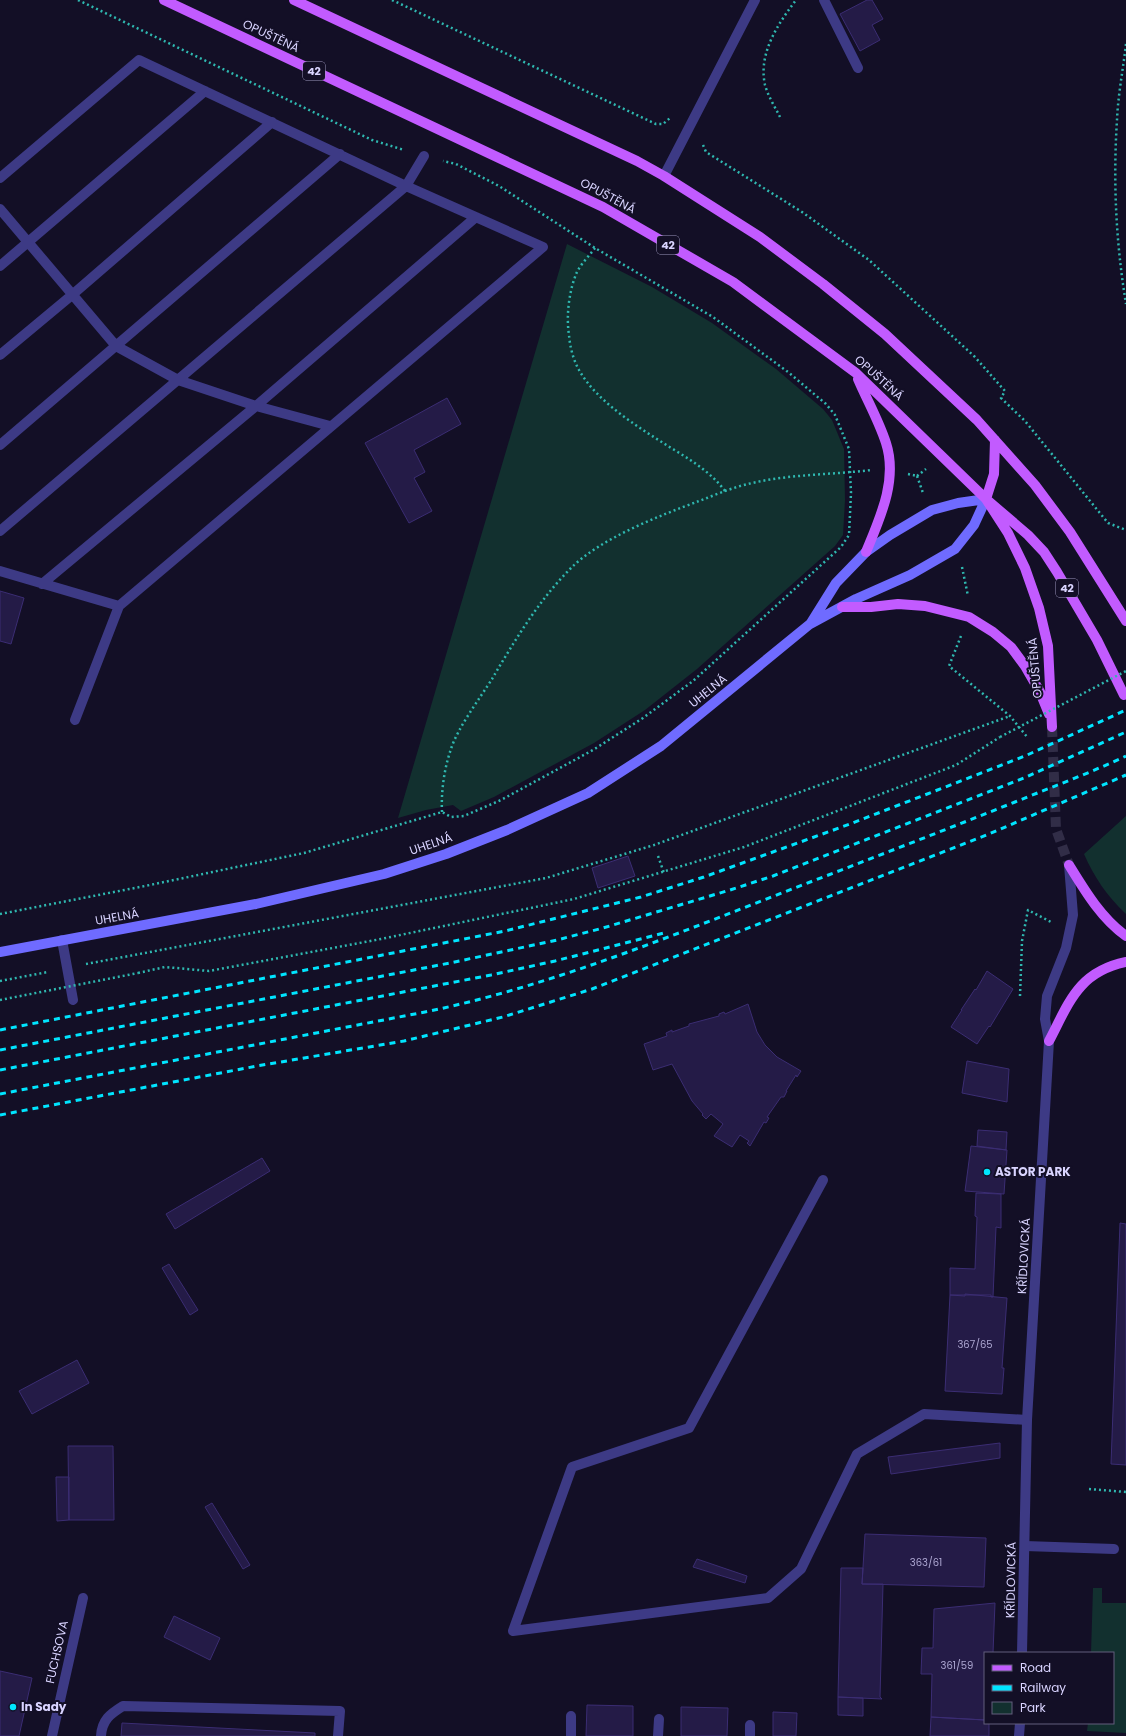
<svg xmlns="http://www.w3.org/2000/svg" width="1126" height="1736" font-family="Poppins,sans-serif">
<style>
.green{fill:#12302f}
.building{fill:#241b47;stroke:#3b2d73}
.lines{fill:none;stroke-linecap:round;stroke-linejoin:round}
.primary-tunnel{stroke:#312d47;stroke-width:10;stroke-dasharray:10 5;stroke-linecap:butt}
.path{stroke:#2fb8b0;stroke-width:2.5;stroke-dasharray:2 3;stroke-linecap:butt}
.lane{stroke:#3d3a85;stroke-width:10}
.street{stroke:#3d3a85;stroke-width:10}
.secondary{stroke:#6f6bff;stroke-width:10}
.primary{stroke:#c25bff;stroke-width:10}
.rail{stroke:#00e5ff;stroke-width:3;stroke-dasharray:6 5;stroke-linecap:butt}
.path-bridge{stroke:#2fb8b0;stroke-width:2.5;stroke-dasharray:2 3;stroke-linecap:butt}
.poi-dot{fill:#00e5ff;stroke:#130f26;stroke-width:1.5}
.labels{text-anchor:middle;stroke-width:4;stroke-linejoin:round;paint-order:stroke}
.number-label{font-size:10px;fill:#aca6d1}
.shield{fill:#130f26;stroke:#9e99be;stroke-width:1}
.shield-label{font-size:11px;font-weight:bold;fill:#d9d4ff}
.street-label{font-size:12px;fill:#d9d4ff;stroke:#130f26}
.poi-label{font-size:12px;font-weight:bold;fill:#d9d4ff;stroke:#130f26;text-anchor:start}
</style>
<rect width="100%" height="100%" fill="#130f26"/>
<path class="green" d="M567,244L652,287L712,323L776,369L823,409L832,420L844,449L845,500L843,535L835,546L697,669L645,710L594,743L494,797L461,811L453,805L426,810L398,818Z
M1126,816V914C1107,896 1094,877 1084,854Z
M1093,1588H1102V1603H1126V1733L1087,1731L1088,1723H1113V1653H1091Z"/>
<path class="building" d="M867,0H872L883,19L872,25L880,40L860,51L840,14Z
M447,398L461,424L414,450L425,472L414,478L432,511L409,523L365,443Z
M0,591L24,598L11,644L0,641Z
M628,856L635,876L598,888L592,868Z
M987,971L1013,989L990,1027L989,1026L977,1044L951,1027L962,1010H961L975,989L976,990Z
M748,1004L757,1032L765,1045L777,1057L801,1071L797,1077L796,1075L786,1091H787L784,1097H781L767,1117L769,1118L766,1123L764,1122L750,1146L747,1143L749,1141L740,1135L732,1147L714,1136L723,1124L711,1114L706,1119L702,1115L703,1114L692,1101L672,1064L653,1070L644,1044L667,1036L666,1033L672,1030V1032L689,1026V1024L719,1016V1014L724,1012L725,1014Z
M967,1061L1009,1069L1007,1102L962,1093Z
M978,1130L1007,1132L1006,1150L977,1146Z
M971,1146L1007,1150L1004,1194L965,1191Z
M262,1158L270,1171L175,1229L166,1214Z
M976,1193L1001,1194V1228L996,1227L993,1297H991V1295H950V1268L975,1269L977,1217L975,1216Z
M1120,1223L1126,1224V1465L1111,1464Z
M169,1264L198,1310L190,1315L162,1268Z
M965,1294L1007,1298L1002,1368H1004L1002,1394L945,1391L950,1295L965,1296Z
M77,1360L89,1383L32,1414L19,1391Z
M1000,1443V1458L891,1474L888,1457Z
M68,1446H113L114,1520H69Z
M56,1477H69V1520L57,1521Z
M212,1503L250,1565L243,1569L205,1507Z
M865,1534L986,1538L984,1587L862,1584Z
M697,1559L747,1576L745,1583L693,1567Z
M841,1568H863L862,1584H883L880,1697L882,1699L838,1697Z
M995,1603L993,1653H985V1720L931,1717L932,1674H921L922,1648H933L934,1609Z
M174,1616L220,1638L210,1660L164,1637Z
M0,1671L32,1678L19,1736H0Z
M838,1697L863,1698V1716L838,1715Z
M587,1705L633,1706V1736H586Z
M681,1707L728,1708L727,1736H681Z
M773,1712L797,1713L796,1736H773Z
M931,1717L985,1720V1723H989V1736H930Z
M122,1723L315,1733V1736H121Z"/>
<g class="lines">
<path class="primary-tunnel" d="M1052,727L1056,829L1069,865"/>
<path class="path" d="M78,0L372,140L404,150
M392,0L656,124H663L670,118
M1126,44C1123,70 1118,95 1117,120C1113,182 1116,243 1126,304
M780,117C775,107 768,96 765,85C758,53 778,24 796,0
M703,145L706,152L802,212L869,260L975,357L1005,391L1001,398L1025,421L1108,523L1126,530
M595,248C589,256 581,264 577,272C569,290 566,316 569,335C570,347 573,359 579,370C597,402 638,427 668,446C689,459 710,471 725,491
M908,474L917,476
M917,476L923,493
M917,476L926,469
M962,567L968,596
M961,636L949,666L1010,716L1028,738
M442,812C441,792 444,769 451,749C457,729 480,698 492,679C515,640 539,600 571,568C601,538 659,516 699,501C715,495 731,488 748,484C788,474 830,475 871,470
M658,856L664,873
M0,914L145,886L304,853L442,812L451,817L464,816L501,800L593,750L643,718L693,681L841,547L849,535L851,493L849,449L835,415L826,404L788,372L713,317L595,248L499,186L456,164L443,161
M86,964L546,878L654,845L1010,716
M138,973L165,967L209,971L381,939L574,899L744,847L956,765L1000,737
M0,981L48,972
M1020,996L1022,941L1028,910L1051,922
M1089,1489L1126,1492"/>
<path class="lane" d="M824,0L858,68
M664,176L755,0
M0,178L139,60L406,186L543,247L119,606L75,720
M0,209L116,346L178,380L256,406L330,426
M0,266L205,91
M0,355L72,295L272,122
M0,445L340,154
M0,531L406,186L424,156
M0,571L119,606
M42,584L256,406L476,217
M62,940L73,1000
M823,1180L689,1428L572,1467L513,1631L768,1598L801,1569L857,1454L924,1414L1027,1420
M1025,1546L1114,1549
M101,1736C102,1720 110,1714 123,1706L340,1711L338,1736
M571,1736V1716
M658,1736L659,1719
M750,1736V1725"/>
<path class="street" d="M1022,1653L1027,1420L1049,1041L1045,1019L1047,996L1066,948L1073,915L1069,865
M52,1736L83,1598
M1019,1736L1020,1723"/>
<path class="secondary" d="M811,623L836,583L866,552L890,535L932,510L958,503L986,499
M0,952L256,904L384,874L446,854L507,830L588,793L661,746L810,624L856,599L910,575L955,549L974,525L986,499"/>
<path class="primary" d="M164,0L603,207L733,282L856,373L986,499L1028,535L1044,552L1057,572L1097,640L1124,695
M294,0L637,161L664,176L760,237L823,284L885,334L977,420L1035,485L1070,532L1126,621
M858,379C867,400 879,421 886,443C898,480 880,518 866,552
M995,440L994,474L986,499L1008,533L1025,568L1039,608L1048,646L1052,727
M842,607H871L898,604L925,606L969,617L993,632L1011,647L1025,666L1040,692L1049,714
M1069,865C1085,891 1101,918 1126,936
M1049,1041C1069,1003 1078,972 1126,962"/>
<path class="rail" d="M0,1030L505,931L641,897L704,877L850,824L1025,756L1126,710
M0,1050L450,963L557,940L603,928L730,890L773,876L1024,778L1126,732
M0,1070L491,975L555,961L664,933
M0,1094L425,1012C556,985 680,932 805,884C875,857 945,830 1015,802C1052,787 1090,773 1126,756
M0,1115L257,1066L404,1041L503,1017L592,989L989,834L1126,775"/>
<path class="path-bridge" d="M1000,737L1126,671
M0,1000L138,973"/>
</g>
<g class="poi-dot">
<circle cx="987" cy="1172" r="4"/>
<circle cx="13" cy="1707" r="4"/>
</g>
<g class="labels">
<g class="number-label">
<text x="975" y="1348">367/65</text>
<text x="926" y="1566">363/61</text>
<text x="957" y="1669">361/59</text>
</g>
<g class="shield">
<rect x="303" y="62" width="22" height="18" rx="3"/>
<rect x="657" y="236" width="22" height="18" rx="3"/>
<rect x="1056" y="579" width="22" height="18" rx="3"/>
</g>
<g class="shield-label">
<text x="314" y="75">42</text>
<text x="668" y="249">42</text>
<text x="1067" y="592">42</text>
</g>
<g class="street-label">
<text transform="translate(271 36) rotate(25)" y="4">OPUŠTĚNÁ</text>
<text transform="translate(608 196) rotate(28)" y="4">OPUŠTĚNÁ</text>
<text transform="translate(879 378) rotate(42)" y="4">OPUŠTĚNÁ</text>
<text transform="translate(1035 668) rotate(-95)" y="4">OPUŠTĚNÁ</text>
<text transform="translate(708 691) rotate(-39)" y="4">UHELNÁ</text>
<text transform="translate(431 844) rotate(-19)" y="4">UHELNÁ</text>
<text transform="translate(117 917) rotate(-10)" y="4">UHELNÁ</text>
<text transform="translate(1024 1256) rotate(-87)" y="4">KŘÍDLOVICKÁ</text>
<text transform="translate(1011 1580) rotate(-89)" y="4">KŘÍDLOVICKÁ</text>
<text transform="translate(57 1652) rotate(-77)" y="4">FUCHSOVA</text>
</g>
<g class="poi-label">
<text x="995" y="1176">ASTOR PARK</text>
<text x="21" y="1711">In Sady</text>
</g>
</g>
<rect x="984" y="1652" width="130" height="72" fill="#130f26" stroke="#625e7d"/>
<rect x="992" y="1665" width="20" height="6" fill="#c25bff" stroke="#625e7d"/>
<text x="1020" y="1672" font-size="12" fill="#d9d4ff">Road</text>
<rect x="992" y="1685" width="20" height="6" fill="#00e5ff" stroke="#625e7d"/>
<text x="1020" y="1692" font-size="12" fill="#d9d4ff">Railway</text>
<rect x="992" y="1702" width="20" height="12" fill="#12302f" stroke="#625e7d"/>
<text x="1020" y="1712" font-size="12" fill="#d9d4ff">Park</text>
</svg>
